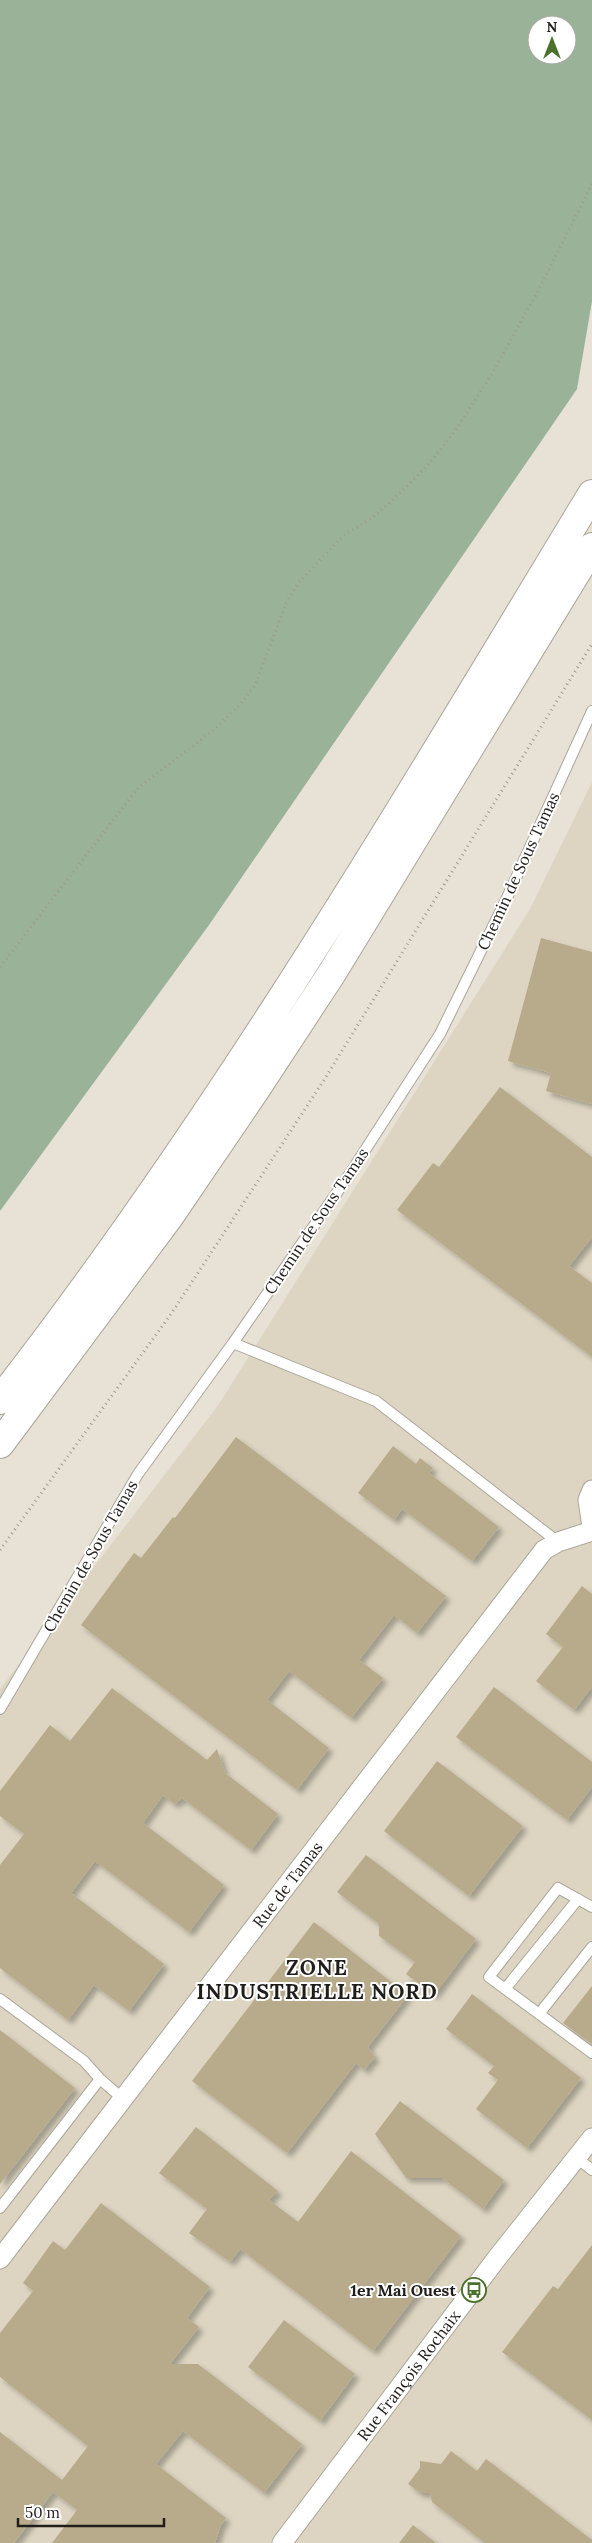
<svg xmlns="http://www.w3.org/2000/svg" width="592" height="2543" font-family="Lora,serif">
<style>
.built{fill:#ddd5c1}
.forest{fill:#9ab297;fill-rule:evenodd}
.building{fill:#b8ab8b;filter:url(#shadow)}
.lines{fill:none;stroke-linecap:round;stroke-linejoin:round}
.lane-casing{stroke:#aba69a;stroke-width:12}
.street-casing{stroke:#aba69a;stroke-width:21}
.highway-casing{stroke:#aba69a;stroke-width:30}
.path{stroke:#9e9a90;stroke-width:3;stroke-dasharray:1 4;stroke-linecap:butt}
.lane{stroke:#fff;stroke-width:10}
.street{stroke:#fff;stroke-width:19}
.highway{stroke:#fff;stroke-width:28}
.labels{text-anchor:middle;stroke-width:4;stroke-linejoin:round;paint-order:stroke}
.street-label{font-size:16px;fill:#201e1a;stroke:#fff}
.poi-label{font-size:16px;font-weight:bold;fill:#201e1a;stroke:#fff;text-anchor:end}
.district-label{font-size:21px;font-weight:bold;letter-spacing:1px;fill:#201e1a;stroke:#fff}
</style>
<defs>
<filter id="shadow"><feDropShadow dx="4.5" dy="4.5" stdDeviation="2.5" flood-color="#0004"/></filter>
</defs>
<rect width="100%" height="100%" fill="#e7e2d5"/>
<path class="built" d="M592,782V2543H0V1689L219,1404L530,909Z"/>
<path class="forest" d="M0,0H592V301L577,389L209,925L0,1211ZM537,25H567V55H537Z"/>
<path class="building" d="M541,938L592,952V1104L546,1091L551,1073L508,1061Z
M500,1087L592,1157V1237L569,1266L592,1283V1357L397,1210L433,1163L439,1167Z
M236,1437L446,1596L417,1633L394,1615L359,1660L383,1678L351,1718L289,1671L267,1700L329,1748L297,1790L81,1625L134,1553L141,1558L173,1517L175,1518Z
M393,1446L416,1464L420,1458L433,1468L429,1473L499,1527L472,1561L402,1509L394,1520L358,1493Z
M582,1586L592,1594V1687L574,1710L536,1681L563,1647L546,1634Z
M494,1687L592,1762V1787L567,1820L456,1737Z
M112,1688L207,1760L217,1749L225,1773L278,1814L251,1850L182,1798L174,1804L163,1795L143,1823L224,1885L189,1932L95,1861L71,1893L164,1964L129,2011L94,1985L68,2020L0,1968V1865L24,1834L0,1816V1791L50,1725L70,1741Z
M437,1761L523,1826L469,1896L384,1831Z
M366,1855L476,1939L434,1995L406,1974L415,1962L379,1936V1924L337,1892Z
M314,1922L408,1995L368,2047L375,2057L364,2070L356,2063L287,2153L192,2081Z
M592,1986V2044L563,2023Z
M472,1994L581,2078L527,2148L476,2109L498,2080L488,2073L494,2066L446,2029Z
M0,2030L75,2088L0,2184Z
M400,2101L504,2180L483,2209L442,2178H406L375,2134Z
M196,2127L278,2191L269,2200L298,2222L351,2151L461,2236L373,2351L240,2249L230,2262L189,2233L207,2209L159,2173Z
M101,2203L210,2287L187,2318L199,2327L170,2364H198L302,2444L264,2493L183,2431L156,2464L226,2518L221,2525L215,2543H52L77,2510L53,2492L14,2543H0V2432L62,2480L88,2446L0,2377V2333L33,2291L23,2283L53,2241L65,2250Z
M592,2245V2420L502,2352L553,2286L558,2289Z
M284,2320L355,2374L320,2421L248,2367Z
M451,2451L477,2471L486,2459L592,2540V2543H485L432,2502L430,2493H420L408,2484L420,2468V2461L441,2464Z
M413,2525L436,2543H399Z"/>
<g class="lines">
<defs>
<path id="lane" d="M233,1343L376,1401L558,1542
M0,1709L138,1474L233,1343L349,1175L440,1034L505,902L592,711
M592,1907L558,1888L489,1977L592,2053
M505,1989L578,1899
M0,1999L84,2061L100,2079
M539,2014L592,1947
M577,2158L592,2170
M0,2208L100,2079L123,2099"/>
<g id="street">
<path d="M592,1490L588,1500L592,1527"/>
<path id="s1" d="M0,2259L544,1550L558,1542L592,1531"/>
<path id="s2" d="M282,2543L497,2258L592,2138"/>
</g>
<path id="highway" d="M0,1400C222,1115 405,802 592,494
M0,1444L169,1217L256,1089L332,973L592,547"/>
</defs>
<use href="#lane" class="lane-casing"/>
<use href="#street" class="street-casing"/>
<use href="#highway" class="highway-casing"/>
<path class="path" d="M0,967L138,788L215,729L244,700L255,685L287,601L299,582L343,536L372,518L396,497L429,464L455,431L490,377L538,291L592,184
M0,1550L171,1314L324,1080L592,644"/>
<use href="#lane" class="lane"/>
<use href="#street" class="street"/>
<use href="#highway" class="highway"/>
</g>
<defs>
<symbol id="bus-ring" viewBox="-11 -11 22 22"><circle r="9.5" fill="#fff" stroke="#4a702a" stroke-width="1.5"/><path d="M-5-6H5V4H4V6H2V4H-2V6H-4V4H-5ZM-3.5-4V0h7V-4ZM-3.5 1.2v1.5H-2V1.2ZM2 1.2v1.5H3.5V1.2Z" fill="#4a702a"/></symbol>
</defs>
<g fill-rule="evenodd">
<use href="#bus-ring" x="460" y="2276" width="28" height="28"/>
</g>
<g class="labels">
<g class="street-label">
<text transform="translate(518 871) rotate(-65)" y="6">Chemin de Sous Tamas</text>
<text transform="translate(316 1221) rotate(-56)" y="6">Chemin de Sous Tamas</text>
<text transform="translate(90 1556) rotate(-60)" y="6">Chemin de Sous Tamas</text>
<text dy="6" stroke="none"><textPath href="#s1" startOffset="472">Rue de Tamas</textPath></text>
<text dy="6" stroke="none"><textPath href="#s2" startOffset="210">Rue François Rochaix</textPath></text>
</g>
<g class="poi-label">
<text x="456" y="2296">1er Mai Ouest</text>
</g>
<g class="district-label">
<text x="317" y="1975">ZONE<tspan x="317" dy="24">INDUSTRIELLE NORD</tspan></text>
</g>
</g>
<g transform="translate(552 40)"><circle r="24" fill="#ffffff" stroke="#a6a5a3"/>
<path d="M0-4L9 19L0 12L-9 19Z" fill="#4a702a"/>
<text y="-8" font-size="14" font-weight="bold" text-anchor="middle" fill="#201e1a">N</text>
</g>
<path d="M18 2518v8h146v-8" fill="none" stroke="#201e1a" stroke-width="2.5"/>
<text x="25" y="2518" font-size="15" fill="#201e1a" stroke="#ffffff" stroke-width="4" paint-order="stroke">50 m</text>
</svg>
